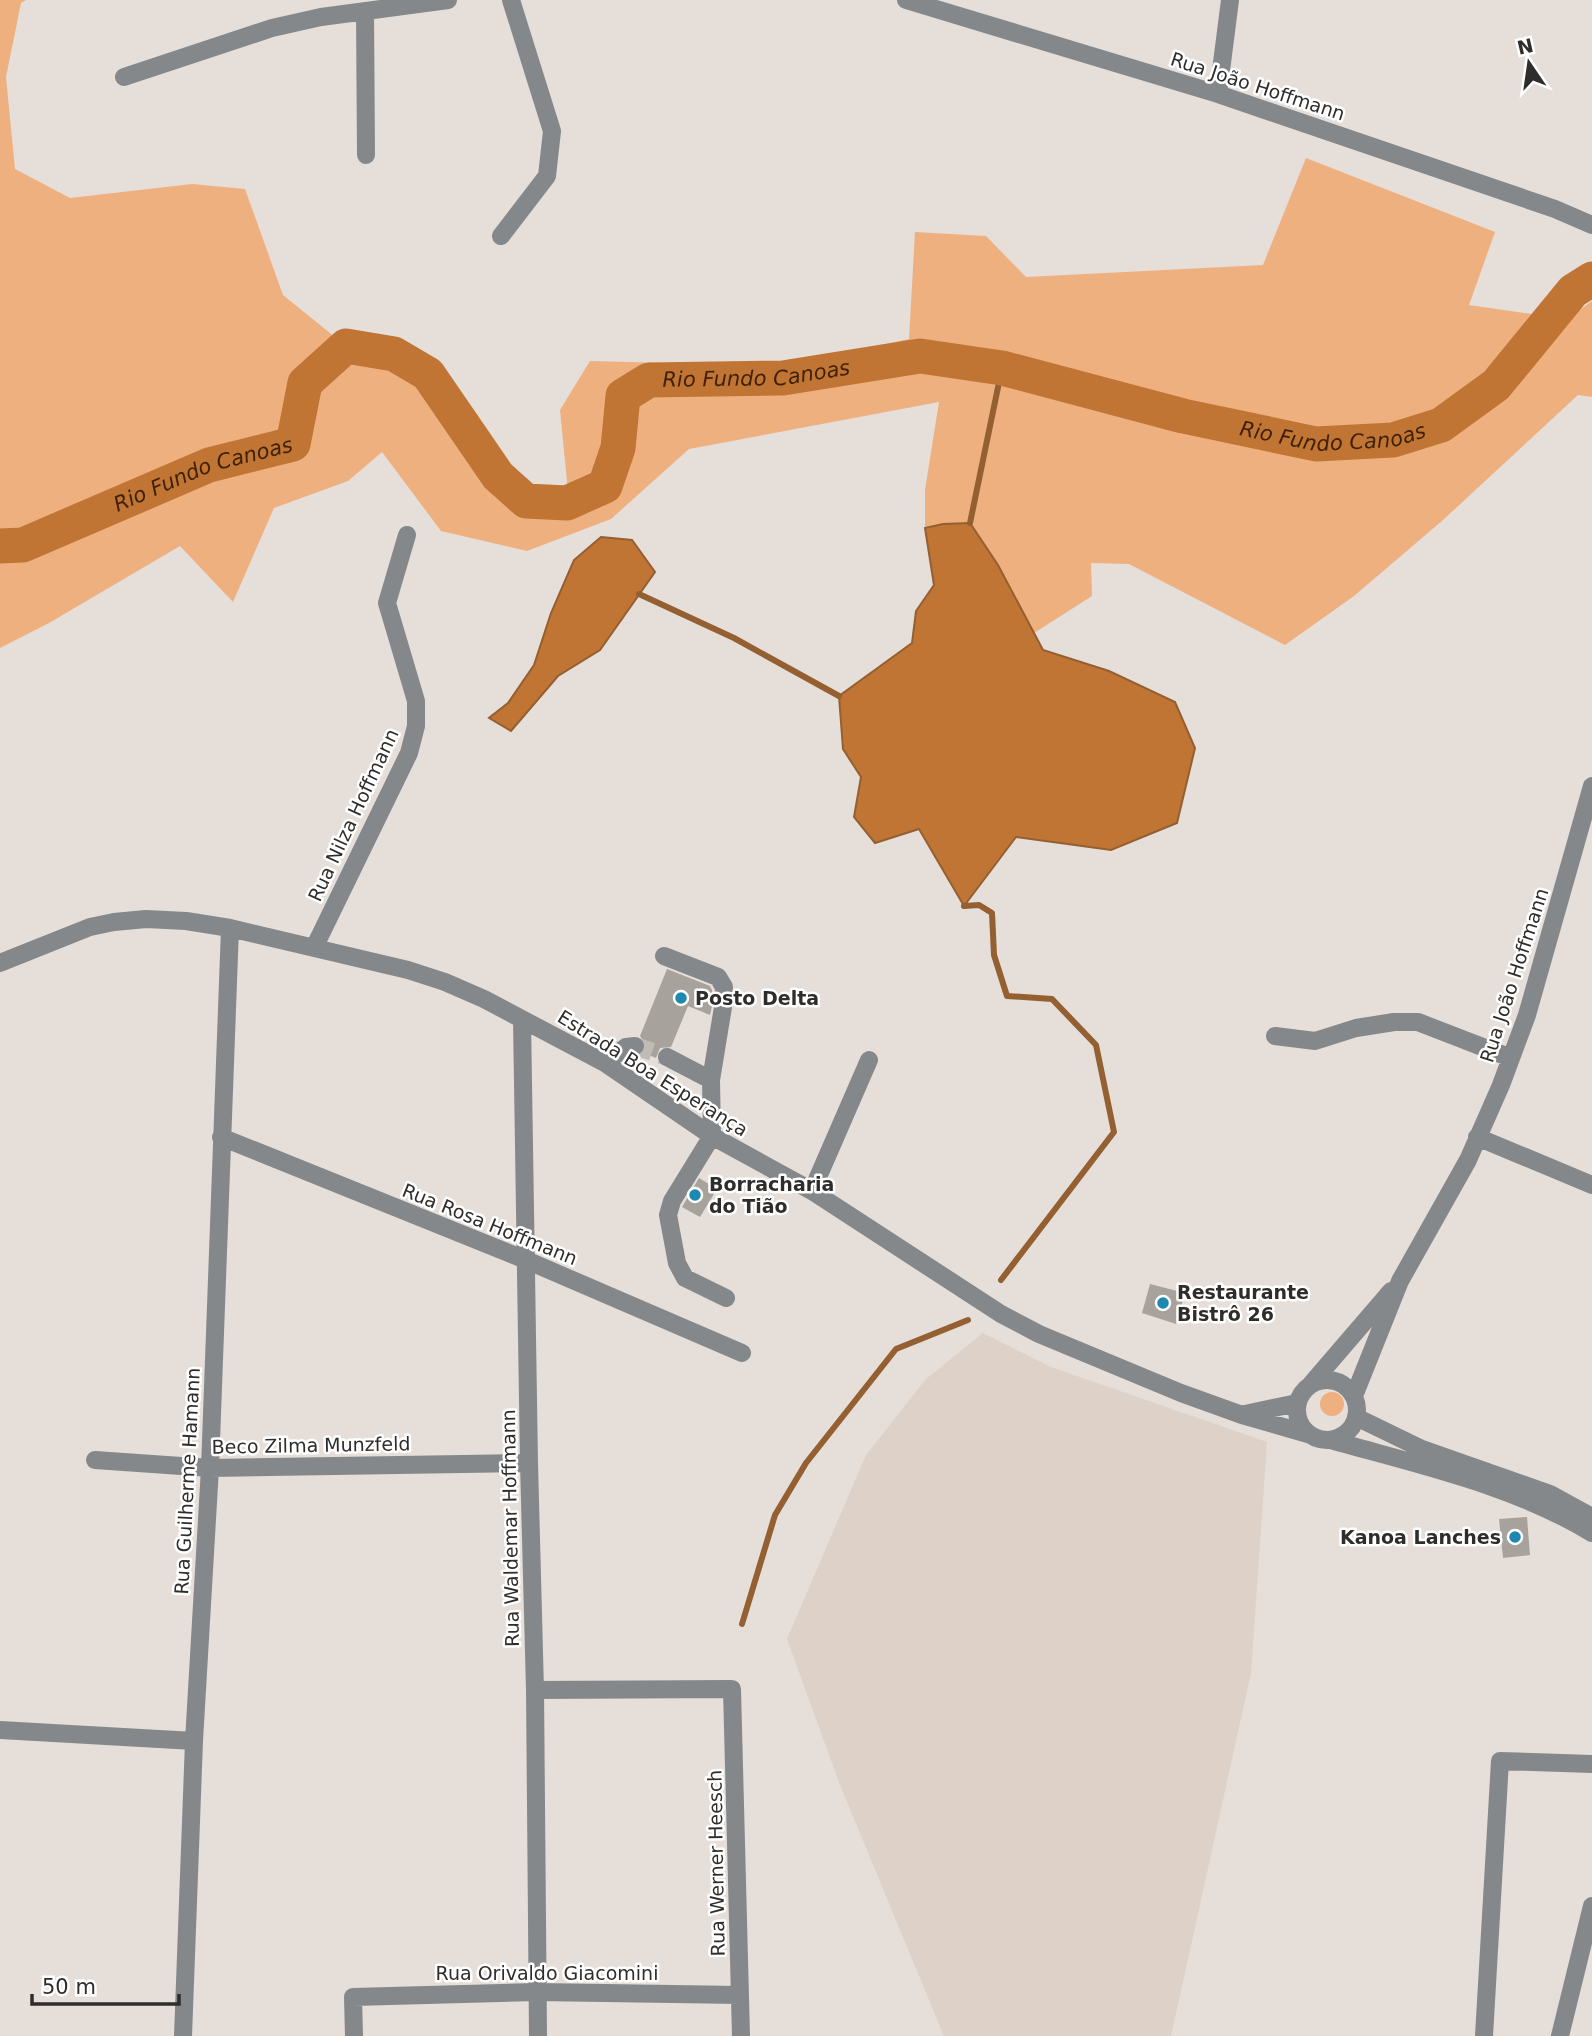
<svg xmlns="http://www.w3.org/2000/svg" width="1592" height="2036" font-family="'DejaVu Sans',sans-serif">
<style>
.built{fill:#ded1c8}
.green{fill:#efb080}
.water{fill:#c07534;stroke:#945f31;stroke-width:2}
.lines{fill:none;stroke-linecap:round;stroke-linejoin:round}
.stream{stroke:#945f31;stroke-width:6}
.river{stroke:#c07534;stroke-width:35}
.building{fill:#a8a29d}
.minor-tunnel{stroke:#c1bbb6;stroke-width:18;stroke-dasharray:18 9;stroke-linecap:butt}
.minor{stroke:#85888a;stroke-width:18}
.poi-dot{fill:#1e89b0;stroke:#fff;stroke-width:2.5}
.labels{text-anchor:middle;stroke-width:5;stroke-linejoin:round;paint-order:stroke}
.street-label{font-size:19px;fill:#2f2d2b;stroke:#fff}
.poi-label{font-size:19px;font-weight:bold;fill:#2f2d2b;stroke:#fff;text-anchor:start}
.water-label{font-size:21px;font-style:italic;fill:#402105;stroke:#fff}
</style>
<rect width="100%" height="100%" fill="#e5ded9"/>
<path class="built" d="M983,1333L1051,1367L1267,1442L1251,1673L1171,2036H944L840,1785L787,1639L866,1455L926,1379Z"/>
<path class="green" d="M0,0H26L21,3L6,77L15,169L70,198L192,184L245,189L283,295L346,346L428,374L498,476L526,501L567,503V481L560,410L590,361L782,366L909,339L915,232L986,236L1026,277L1263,265L1306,158L1495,232L1469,305L1567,319L1592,301V397L1578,395L1443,520L1354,596L1285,645L1129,564L1091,563L1092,596L1034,633L998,565L970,523L943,524L925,528V490L939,402L689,449L611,519L527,551L441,531L382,452L348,481L274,508L233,602L180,546L49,623L0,648Z
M1320 1404a12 12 0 1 1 24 0a12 12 0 1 1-24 0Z"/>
<path class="water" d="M970,523L998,565L1043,650L1109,671L1175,702L1195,748L1177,823L1111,850L1016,837L964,906L919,829L875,843L854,817L861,777L843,749L839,696L912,643L916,611L934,585L925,528L943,524Z
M601,537L632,540L655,572L600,650L558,676L511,731L489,718L508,703L534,665L551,613L574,560Z"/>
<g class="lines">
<path class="stream" d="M970,523L1002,368
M639,594L734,638L839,696
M964,906L979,905L992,913L994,955L1007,996L1052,999L1096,1045L1114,1132L1001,1280
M742,1624L775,1515L806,1463L896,1349L968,1320"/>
<path class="river" id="s1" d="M0,546L23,545L209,465L293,444L305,383L346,346L394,354L428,374L498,476L526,501L567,503L605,486L618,448L623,396L649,380L783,378L920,356L1002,368L1183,416L1316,444L1393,440L1441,425L1496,385L1573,291L1592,279"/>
</g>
<path class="building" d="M667,969L710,986L712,990V1006L710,1015L688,1006L671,1047L660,1048L656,1058L644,1053L646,1044L640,1036Z
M699,1178L717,1189L700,1217L682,1207Z
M1150,1284L1185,1293L1176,1324L1142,1313Z
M1527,1517L1530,1555L1503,1558L1499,1519Z"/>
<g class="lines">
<path class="minor-tunnel" d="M635,1046L667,1057"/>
<path class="minor" d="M906,0L1218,94L1555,209L1592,225
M365,11L366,155
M124,77L272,28L321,17L448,0
M1218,94L1230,0
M501,236L547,176L552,131L511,0
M314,948L409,753L416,726V701L387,603L407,535
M664,956L718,977L724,987L723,1007L711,1080L712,1136L672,1201L668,1215L677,1263L685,1278L726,1298
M0,963L90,927L114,922L146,919L186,921L230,928L408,970L445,982L484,999L605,1063L712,1136L812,1191L1001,1314L1039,1334L1181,1393L1242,1415L1308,1434
M522,1019L529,1463L535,1690L538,2036
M1275,1036L1315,1041L1356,1028L1394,1022H1418L1511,1058
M667,1057L711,1080
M605,1063L626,1047L635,1046
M221,1137L526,1260L742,1353
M1477,1137L1592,1185
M812,1191L869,1060
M1297 1410a30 30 0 1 1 60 0a30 30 0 1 1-60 0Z
M1311,1384L1391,1291
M1354,1396L1400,1281L1468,1160L1501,1085L1527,1015L1592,786
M1245,1414L1297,1403
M1356,1417L1422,1449L1550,1494L1592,1517
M1331,1440C1419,1465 1513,1485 1592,1533
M95,1460L210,1468L529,1463
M535,1690L732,1689L741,2036
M0,1730L194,1741
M183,2036L194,1741L210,1468L230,928
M354,2036L353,1997L536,1992L740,1995
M1484,2036L1500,1761L1592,1764
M1560,2036L1592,1906"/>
</g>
<g class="poi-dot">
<circle cx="681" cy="998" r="7"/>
<circle cx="695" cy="1195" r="7"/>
<circle cx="1163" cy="1303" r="7"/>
<circle cx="1515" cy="1537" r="7"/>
</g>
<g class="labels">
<g class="street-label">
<text transform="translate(1258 86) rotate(18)" y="7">Rua João Hoffmann</text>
<text transform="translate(353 815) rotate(-65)" y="7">Rua Nilza Hoffmann</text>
<text transform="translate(1514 975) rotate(-72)" y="7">Rua João Hoffmann</text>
<text transform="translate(653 1073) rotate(32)" y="7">Estrada Boa Esperança</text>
<text transform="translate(490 1224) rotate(22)" y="7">Rua Rosa Hoffmann</text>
<text transform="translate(311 1445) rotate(-1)" y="7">Beco Zilma Munzfeld</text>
<text transform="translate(187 1481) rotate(-87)" y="7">Rua Guilherme Hamann</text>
<text transform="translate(510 1528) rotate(-91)" y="7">Rua Waldemar Hoffmann</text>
<text transform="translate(716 1863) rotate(-91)" y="7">Rua Werner Heesch</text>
<text x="547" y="1980">Rua Orivaldo Giacomini</text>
</g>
<g class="poi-label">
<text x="695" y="1005">Posto Delta</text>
<text x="709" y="1191">Borracharia<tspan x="709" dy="22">do Tião</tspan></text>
<text x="1177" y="1299">Restaurante<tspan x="1177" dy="22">Bistrô 26</tspan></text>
<text x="1501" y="1544" text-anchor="end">Kanoa Lanches</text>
</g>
<g class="water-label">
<text dy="7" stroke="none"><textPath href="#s1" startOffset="992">Rio Fundo Canoas</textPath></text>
<text dy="7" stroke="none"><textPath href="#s1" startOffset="1580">Rio Fundo Canoas</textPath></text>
<text dy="7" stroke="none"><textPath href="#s1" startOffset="217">Rio Fundo Canoas</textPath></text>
</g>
</g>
<g transform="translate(1529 63) rotate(347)" stroke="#ffffff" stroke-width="5" paint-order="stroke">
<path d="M0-5L12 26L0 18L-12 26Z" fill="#2f2d2b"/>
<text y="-10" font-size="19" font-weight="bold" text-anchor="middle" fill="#2f2d2b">N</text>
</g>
<path d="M32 1994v10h147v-10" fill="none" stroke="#2f2d2b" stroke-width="3.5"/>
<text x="42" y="1994" font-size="21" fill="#2f2d2b" stroke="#ffffff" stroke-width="5" paint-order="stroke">50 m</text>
</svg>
